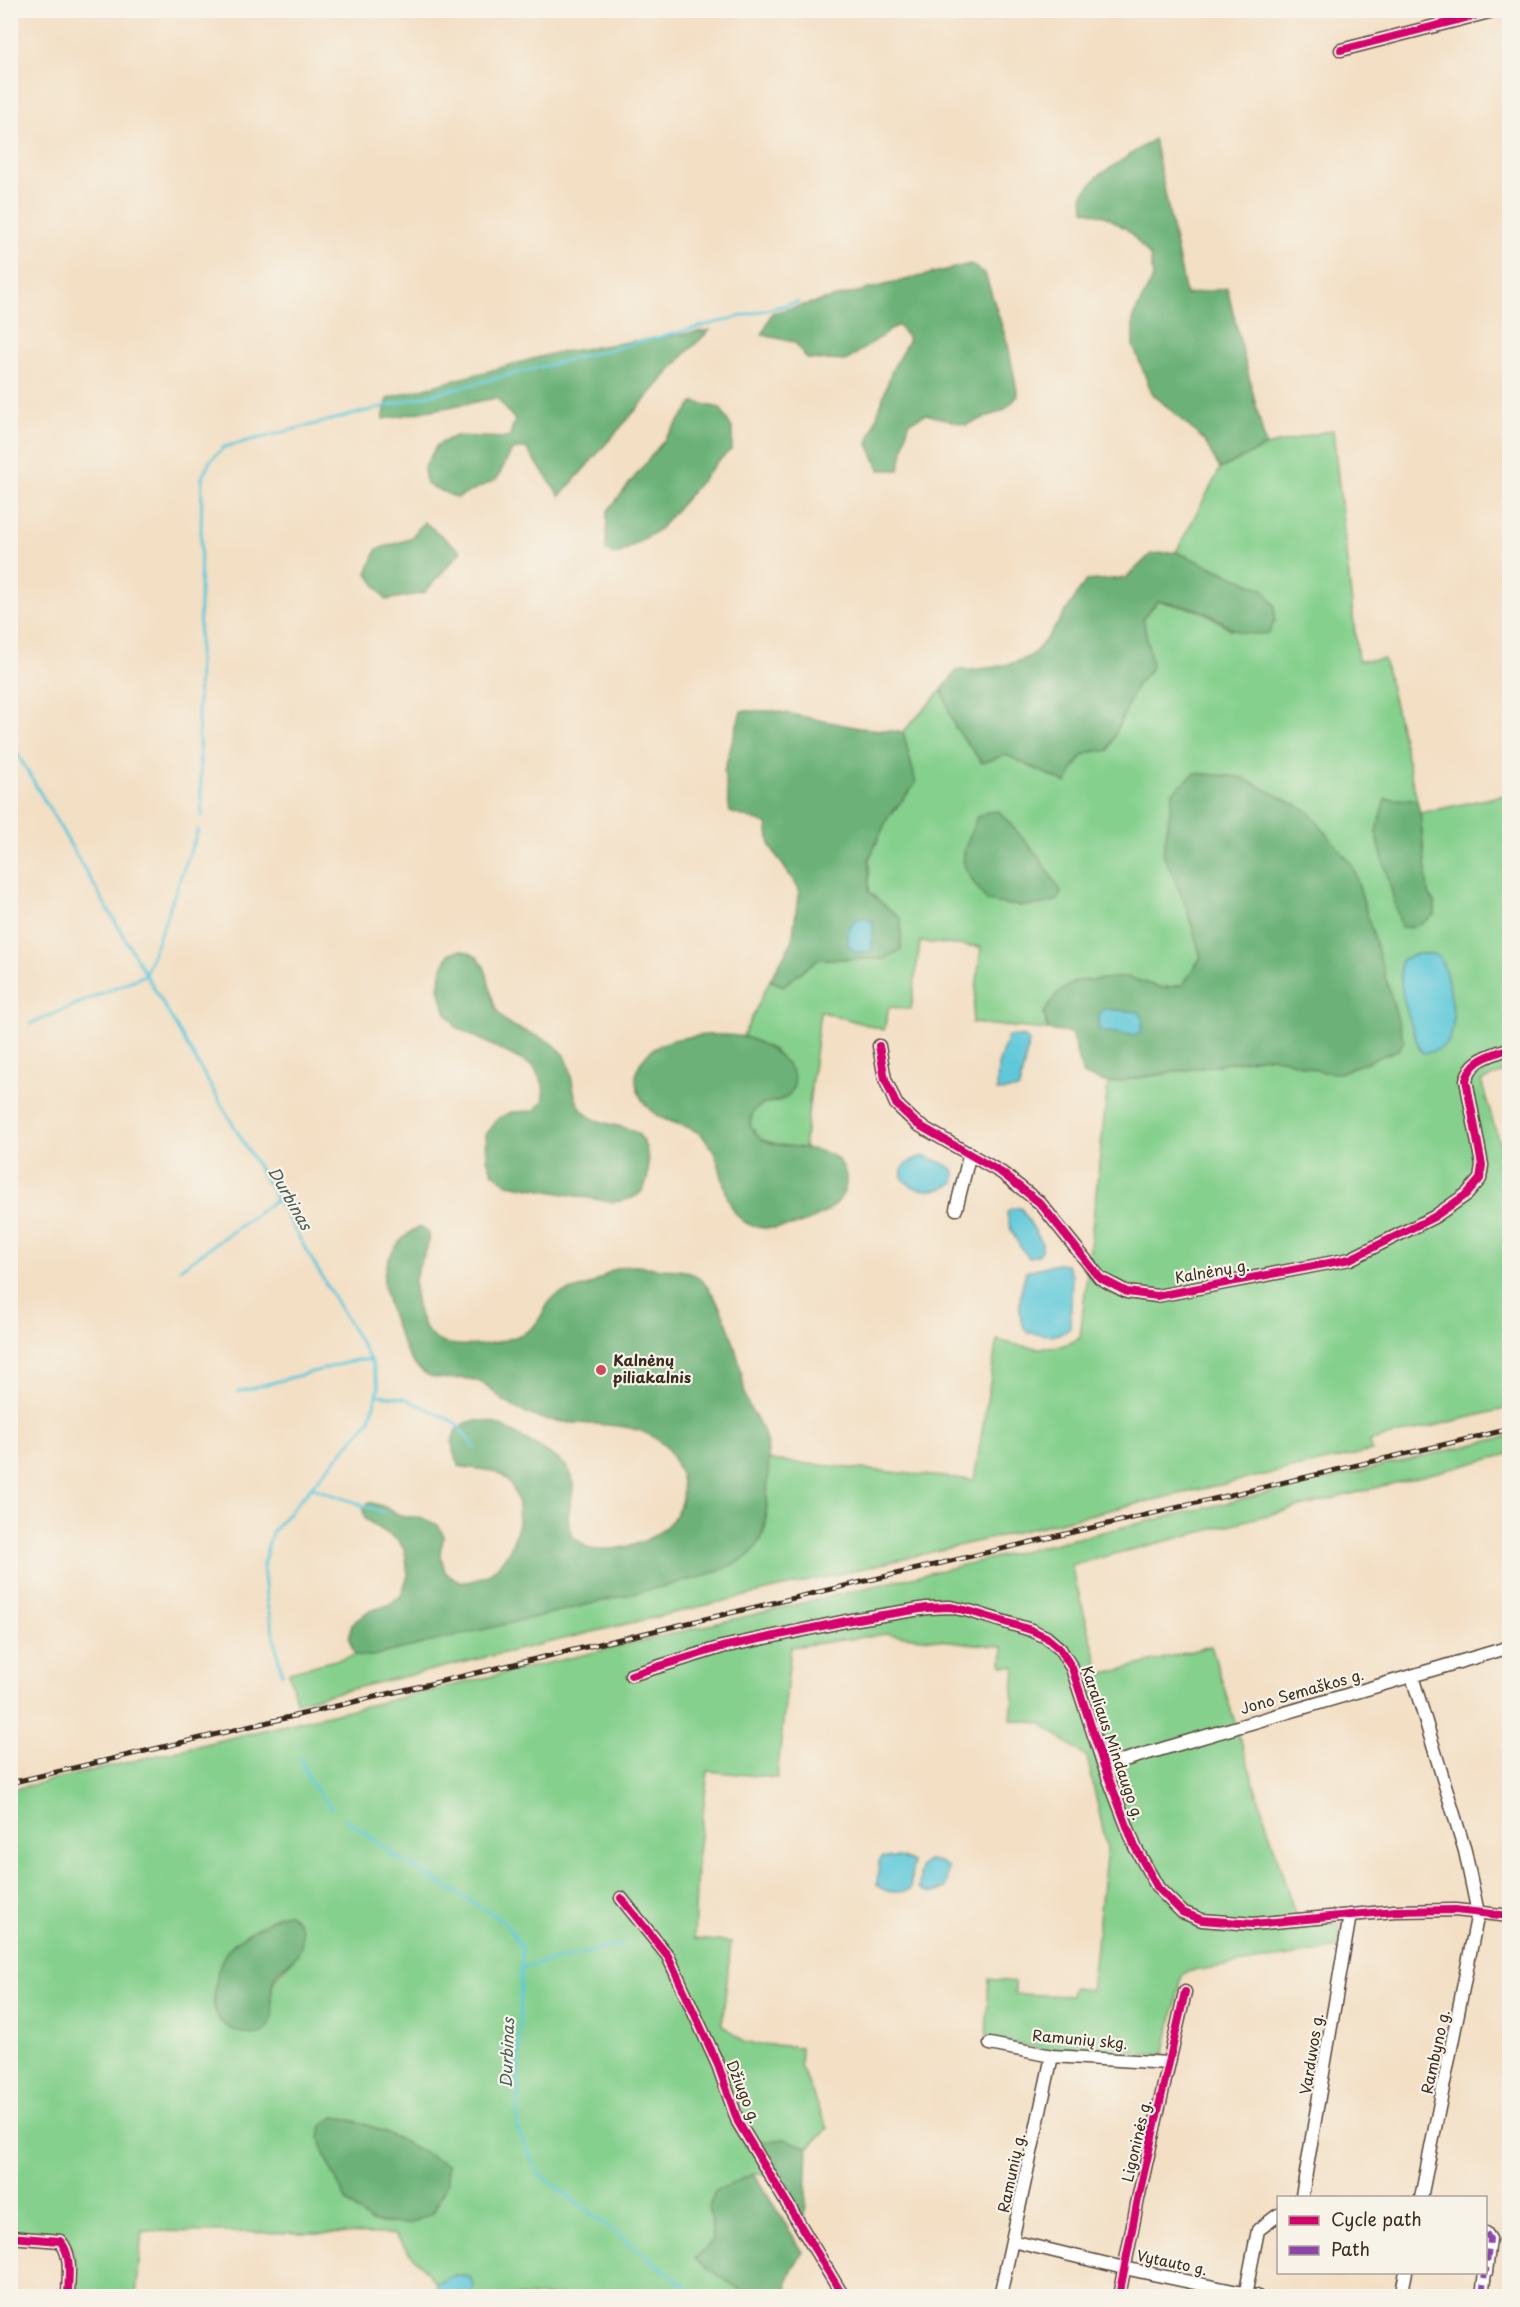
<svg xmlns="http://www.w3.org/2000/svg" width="1520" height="2307" font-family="'Playpen Sans',sans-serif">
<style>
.green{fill:#85d08d;stroke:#607d56;stroke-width:1.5;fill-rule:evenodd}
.forest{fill:#6cb278;stroke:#546e4b;stroke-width:1.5}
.water{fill:#5fc9da;stroke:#4d7a7c;stroke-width:1.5}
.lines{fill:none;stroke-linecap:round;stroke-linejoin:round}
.stream{stroke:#5fc9da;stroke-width:3}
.street-casing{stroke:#574537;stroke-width:15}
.street{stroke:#fff;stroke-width:12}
.rail-casing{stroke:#3b2a1e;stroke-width:5}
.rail{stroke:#f7f3e8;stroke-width:3;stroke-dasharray:9;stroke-linecap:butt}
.quiet{stroke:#8e44ad;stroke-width:6;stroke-dasharray:12 6;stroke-linecap:butt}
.cycleway-casing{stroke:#f7f3e8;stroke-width:11}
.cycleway{stroke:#d6006c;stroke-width:8}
.poi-dot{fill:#d1495b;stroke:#f7f3e8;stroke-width:2}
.labels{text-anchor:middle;stroke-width:4.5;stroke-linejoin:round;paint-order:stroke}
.street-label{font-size:15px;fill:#3b2a1e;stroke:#f7f3e8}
.poi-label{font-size:15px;font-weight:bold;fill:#3b2a1e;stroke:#f7f3e8;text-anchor:start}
.water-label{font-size:16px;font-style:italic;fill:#465a56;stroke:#f7f3e8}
</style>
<rect width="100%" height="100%" fill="#f7f3e8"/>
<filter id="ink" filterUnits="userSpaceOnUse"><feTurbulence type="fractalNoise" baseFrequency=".0167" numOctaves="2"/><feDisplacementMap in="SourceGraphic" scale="12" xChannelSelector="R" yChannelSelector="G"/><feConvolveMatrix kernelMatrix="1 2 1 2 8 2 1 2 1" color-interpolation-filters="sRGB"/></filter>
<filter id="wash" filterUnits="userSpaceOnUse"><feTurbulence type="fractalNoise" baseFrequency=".008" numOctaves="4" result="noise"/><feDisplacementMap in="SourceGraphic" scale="24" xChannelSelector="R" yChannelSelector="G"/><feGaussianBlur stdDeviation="1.35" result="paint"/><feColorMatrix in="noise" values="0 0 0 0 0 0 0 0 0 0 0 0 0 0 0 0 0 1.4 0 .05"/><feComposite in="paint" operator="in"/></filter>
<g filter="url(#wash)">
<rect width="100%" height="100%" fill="#f3dfc4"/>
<path class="green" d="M1333,430L1358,661L1384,659L1417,800L1385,799L1409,928L1421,924L1435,914V904L1428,892L1420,813L1509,794V1070L1481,1081L1509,1176V1408L1370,1441L1372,1451L1131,1505L296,1702L289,1672L355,1655L372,1656L698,1578L761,1540L766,1525L768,1460L974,1480L997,1340C1025,1348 1053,1354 1080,1338L1108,1083L1272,1056L1323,1072L1187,909L1201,957L1183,985L1162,988L1127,977L1044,1013L1048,1030L972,1023L981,947L920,942L911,1009L889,1007L884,1030L820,1011L804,1148L780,1145L760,1139L750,1125L752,1112L763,1104L782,1100L774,1050L743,1036L770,980L783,986L818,959H884L901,919L869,892V859L887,819L916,783L903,732L942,690L955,727L1006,755L1066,783C1077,763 1082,747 1108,751L1136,686L1152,667L1143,618L1158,601L1204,612L1232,630L1263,589L1176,552L1220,469L1266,446ZM1418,954H1433L1405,1004L1401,960Z
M1509,1436V1454L1071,1565L1101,1675L1211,1646L1298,1924H1340L1339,1948L1186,1972L1182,1976L1164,2055L1042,2049L986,2038L989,1979L1015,1982V1994L1071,1996L1072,1988L1091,1990L1107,1848L1087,1757L1040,1723L1011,1720L1015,1667L1002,1666L1003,1647L886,1634L791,1647L777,1778L708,1771L697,1861L694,1939L731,1942L722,2025L745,2043L801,2047L800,2065L828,2128L808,2148L785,2139L762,2142L779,2176L754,2174L715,2191L709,2208L713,2240L696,2259L749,2296H436L437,2284L394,2234L142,2231L136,2296H76C76,2275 78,2254 65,2236L11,2231L10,1790ZM294,1959C267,1983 271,1984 272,2019L220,2022L214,2008V1995ZM334,2117C373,2121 412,2147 447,2165V2183L433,2213L409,2224L370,2222L347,2202L323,2151Z"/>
<path class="forest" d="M1154,139L1186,295L1227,288L1266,446L1220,469L1204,440L1152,393L1133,345V317L1153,278L1150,256L1128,230L1107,217L1084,210L1083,194L1098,176Z
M970,264L985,274L1008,345L1018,396L1004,410L966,425L926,414L909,422L899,470H880L868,444L892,370L909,339L898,325L846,361L807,359L795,342L762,335L772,313Z
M710,330L686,353L560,496L526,448L512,450L497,479L457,498L426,484L424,468L437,445L455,436L509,438L515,420L497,398L383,419L388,398L555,353Z
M694,402L720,408L732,428V449L717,462L660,529L617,555L606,551L607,512Z
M424,522L461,551L424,593L386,600L367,573L377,549L410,539Z
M1176,552L1263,589L1275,606V621L1269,633C1231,638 1234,625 1204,612C1191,606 1173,604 1158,601L1143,618L1152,667L1136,686L1108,751C1082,747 1076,763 1066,783L1006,755L982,763L955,727L942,690L957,670C978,670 1011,667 1030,656C1045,646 1074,598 1086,581L1126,578L1151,554Z
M741,711H775L859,728L903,732L916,783L887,819L869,859V892L901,919V950L884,959H818L783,986L770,980L792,942L799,889L770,846L767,824L730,812L724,771Z
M1195,773L1241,777L1308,811L1353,866L1404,1041L1398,1050L1339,1073L1323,1072L1272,1056L1108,1083L1083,1075L1071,1033L1048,1030L1044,1013L1057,993L1076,981L1127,977L1162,988L1183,985L1201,957L1187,908L1163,854L1173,792Z
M1385,799L1417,800L1420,813L1428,892L1435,904V914C1424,923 1415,929 1401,927L1376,833Z
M999,811L1038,856L1061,891L1058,900C1035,909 1011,906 987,901C957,859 958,865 977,817L987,812Z
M461,950C467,952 474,954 478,958C495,977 485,1007 508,1023C525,1034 545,1035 560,1050C577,1067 567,1096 585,1113C600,1127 629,1124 639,1135C650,1147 652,1179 641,1192C634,1200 620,1201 611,1202L508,1184L493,1173L487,1159L486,1135L498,1118L512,1112L534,1111L544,1100L543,1084L533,1066L456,1027L445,1011L439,988L442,967L450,953Z
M706,1035C718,1035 732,1034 744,1037C762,1041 804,1066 792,1090C787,1102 774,1100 764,1104C760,1105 756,1109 753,1112L750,1125C753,1129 757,1137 761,1139C781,1151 830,1143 842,1165C866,1211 781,1239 748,1224C723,1212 725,1173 714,1152C710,1146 705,1137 700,1134C687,1124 671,1124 658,1116C640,1104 629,1081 641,1062C655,1040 683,1037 706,1035Z
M420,1227L428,1232C431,1249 420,1259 416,1275C412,1292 419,1327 434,1338C453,1353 517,1343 533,1327C542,1319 545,1304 554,1297C565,1289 580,1290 592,1284C602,1279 608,1270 619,1268C632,1264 646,1267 660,1269C668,1270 679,1269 687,1272C722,1282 741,1363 745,1395C747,1408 758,1419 763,1431C771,1453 768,1476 767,1498C765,1558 749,1559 698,1578L372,1656L355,1655L349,1639L352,1624L367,1612L388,1605L401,1596L408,1575L405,1551L399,1541L365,1519L363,1509L369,1502L385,1507L403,1517H420L438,1525L444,1536L440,1552L445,1572C449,1575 455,1581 460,1582C467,1583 476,1580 482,1577C516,1564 533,1500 503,1476C494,1469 471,1469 459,1466C444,1439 456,1415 489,1422C503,1425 561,1458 568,1469C579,1485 569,1502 568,1518C568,1524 571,1531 572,1536C578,1540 585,1547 591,1549C595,1550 601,1549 605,1549C648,1550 700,1516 677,1467C674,1461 671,1452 666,1447C634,1415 584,1429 545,1419C533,1417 517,1410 507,1403C499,1399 494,1390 486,1385C466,1373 453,1382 434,1377C424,1375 414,1365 409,1357C401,1342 381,1291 384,1276C387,1255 401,1235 420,1227Z
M287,1913C296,1918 301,1923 302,1934C303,1964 283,1959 274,1978C267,1994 280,2019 265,2031C259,2036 249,2035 243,2033C213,2026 212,2008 216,1981C221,1941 248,1935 279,1915Z
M334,2117C374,2122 412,2147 447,2165V2183L433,2213L409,2224L370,2222L347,2202L323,2151L320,2137L322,2126Z
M785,2139L808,2148L805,2221L762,2142Z
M754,2174L803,2252C795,2264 783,2282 789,2296H773L771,2293L749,2296L695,2259L713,2240L709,2208L715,2191Z"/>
<path class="water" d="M866,919L873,922L872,948L870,952H856L848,945V931L855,920Z
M1418,954H1433L1439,957C1449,973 1461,1030 1445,1045C1440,1050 1430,1053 1423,1053L1419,1048C1410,1021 1397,989 1401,960Z
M1103,1009L1139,1012L1143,1019L1141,1032L1134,1035L1100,1031C1097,1022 1097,1017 1103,1009Z
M1008,1036L1025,1037L1029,1042L1019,1088L1014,1090L997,1091L998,1065Z
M923,1156C934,1159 947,1163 955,1172L954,1183C918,1205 875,1170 923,1156Z
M1012,1208H1021L1040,1239L1042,1244L1040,1254L1029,1258C1018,1245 1008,1229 1007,1212Z
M1057,1264L1067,1265L1072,1275L1070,1328C1059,1339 1042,1334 1028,1333C1014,1318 1021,1289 1026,1271Z
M882,1857H900L913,1862L910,1890C898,1893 886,1894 877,1885L879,1862Z
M929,1860L940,1862L948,1868L945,1888C935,1894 929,1894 919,1888L921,1866Z
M455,2275L470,2277L474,2288L471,2296H436L437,2284Z"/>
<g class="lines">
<path class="stream" d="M10,741L372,1363L379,1387L370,1420L272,1532L263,1565L267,1604L282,1674
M202,816L198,716L202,478L210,461L224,447L798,302
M30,1024L145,975L198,830
M180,1269L276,1200
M238,1392L356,1360H370
M378,1395L404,1398L455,1422L475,1448
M311,1487L382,1512
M301,1757C308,1781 314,1790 332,1808
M346,1819L401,1860L504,1921L522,1948L517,2127L538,2173L698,2296
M521,1968L622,1944"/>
</g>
</g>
<g filter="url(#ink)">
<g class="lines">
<defs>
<path id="street" d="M1341,50L1497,10
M879,1046L885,1079L896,1104L917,1124L1002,1173L1040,1203L1100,1278L1127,1292L1157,1296L1350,1259L1434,1217L1467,1194L1480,1179L1482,1165L1466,1080C1472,1058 1490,1056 1510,1048
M956,1209L970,1153
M631,1675L722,1647L851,1620L927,1608L950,1607L969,1611L1031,1630L1046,1637L1060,1649L1072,1668L1104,1766L1135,1847L1158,1888L1182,1912L1202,1920L1253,1924L1395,1911L1455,1910L1510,1916
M1412,1676L1465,1851L1478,1913L1421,2198
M1104,1766L1510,1647
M621,1898L668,1956L718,2065L738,2122L843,2296
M990,2044L1052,2056L1168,2063
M1300,2198L1302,2196L1350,1915
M1486,2233L1490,2239L1486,2272
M10,2237L60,2241C73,2255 68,2279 68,2296
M1012,2241L1124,2268L1257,2296
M1000,2296L1052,2056
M1119,2296L1138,2199L1185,1992
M1245,2296L1258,2230L1278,2215
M1401,2296L1406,2272
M1482,2296L1485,2272"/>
</defs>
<use href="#street" class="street-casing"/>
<use href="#street" class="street"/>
<defs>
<path id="rail" d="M10,1783L1510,1429"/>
</defs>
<use href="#rail" class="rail-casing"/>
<use href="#rail" class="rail"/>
<path class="quiet" d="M1486,2233L1490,2239L1486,2272
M1482,2296L1485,2272"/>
<defs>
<path id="cycleway" d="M1341,50L1497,10
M879,1046L885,1079L896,1104L917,1124L1002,1173L1040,1203L1100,1278L1127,1292L1157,1296L1350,1259L1434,1217L1467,1194L1480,1179L1482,1165L1466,1080C1472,1058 1490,1056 1510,1048
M631,1675L722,1647L851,1620L927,1608L950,1607L969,1611L1031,1630L1046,1637L1060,1649L1072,1668L1104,1766L1135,1847L1158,1888L1182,1912L1202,1920L1253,1924L1395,1911L1455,1910L1510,1916
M621,1898L668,1956L718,2065L738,2122L843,2296
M10,2237L60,2241C73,2255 68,2279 68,2296
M1119,2296L1138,2199L1185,1992"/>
</defs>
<use href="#cycleway" class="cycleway-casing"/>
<use href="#cycleway" class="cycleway"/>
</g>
</g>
<circle class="poi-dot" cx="601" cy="1370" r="6"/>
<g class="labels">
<g class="street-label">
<text transform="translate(1212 1272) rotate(-10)" y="5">Kalnėnų g.</text>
<text transform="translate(1302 1692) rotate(-16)" y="5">Jono Semaškos g.</text>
<text transform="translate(1112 1743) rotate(71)" y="5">Karaliaus Mindaugo g.</text>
<text transform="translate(1080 2040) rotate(5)" y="5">Ramunių skg.</text>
<text transform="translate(1436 2052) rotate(-78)" y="5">Rambyno g.</text>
<text transform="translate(1312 2054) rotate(-81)" y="5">Varduvos g.</text>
<text transform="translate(743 2092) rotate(68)" y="5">Džiugo g.</text>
<text transform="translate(1137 2141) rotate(-77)" y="5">Ligoninės g.</text>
<text transform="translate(1012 2173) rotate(-78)" y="5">Ramunių g.</text>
<text transform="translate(1172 2263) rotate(12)" y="5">Vytauto g.</text>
</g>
<g class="poi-label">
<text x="613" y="1366">Kalnėnų<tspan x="613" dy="17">piliakalnis</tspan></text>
</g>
<g class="water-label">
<text transform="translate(290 1198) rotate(60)" y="6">Durbinas</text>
<text transform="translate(507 2053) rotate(-88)" y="6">Durbinas</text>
</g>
</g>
<rect width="1520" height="2307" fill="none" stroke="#f7f3e8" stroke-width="36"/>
<rect x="1277" y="2196" width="210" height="78" fill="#f7f3e8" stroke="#aca397" stroke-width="1.5"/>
<rect x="1289" y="2216" width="30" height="9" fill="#d6006c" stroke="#aca397" stroke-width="1.5"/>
<text x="1331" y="2226" font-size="18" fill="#3b2a1e">Cycle path</text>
<rect x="1289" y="2246" width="30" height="9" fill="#8e44ad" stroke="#aca397" stroke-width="1.5"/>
<text x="1331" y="2256" font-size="18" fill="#3b2a1e">Path</text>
</svg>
